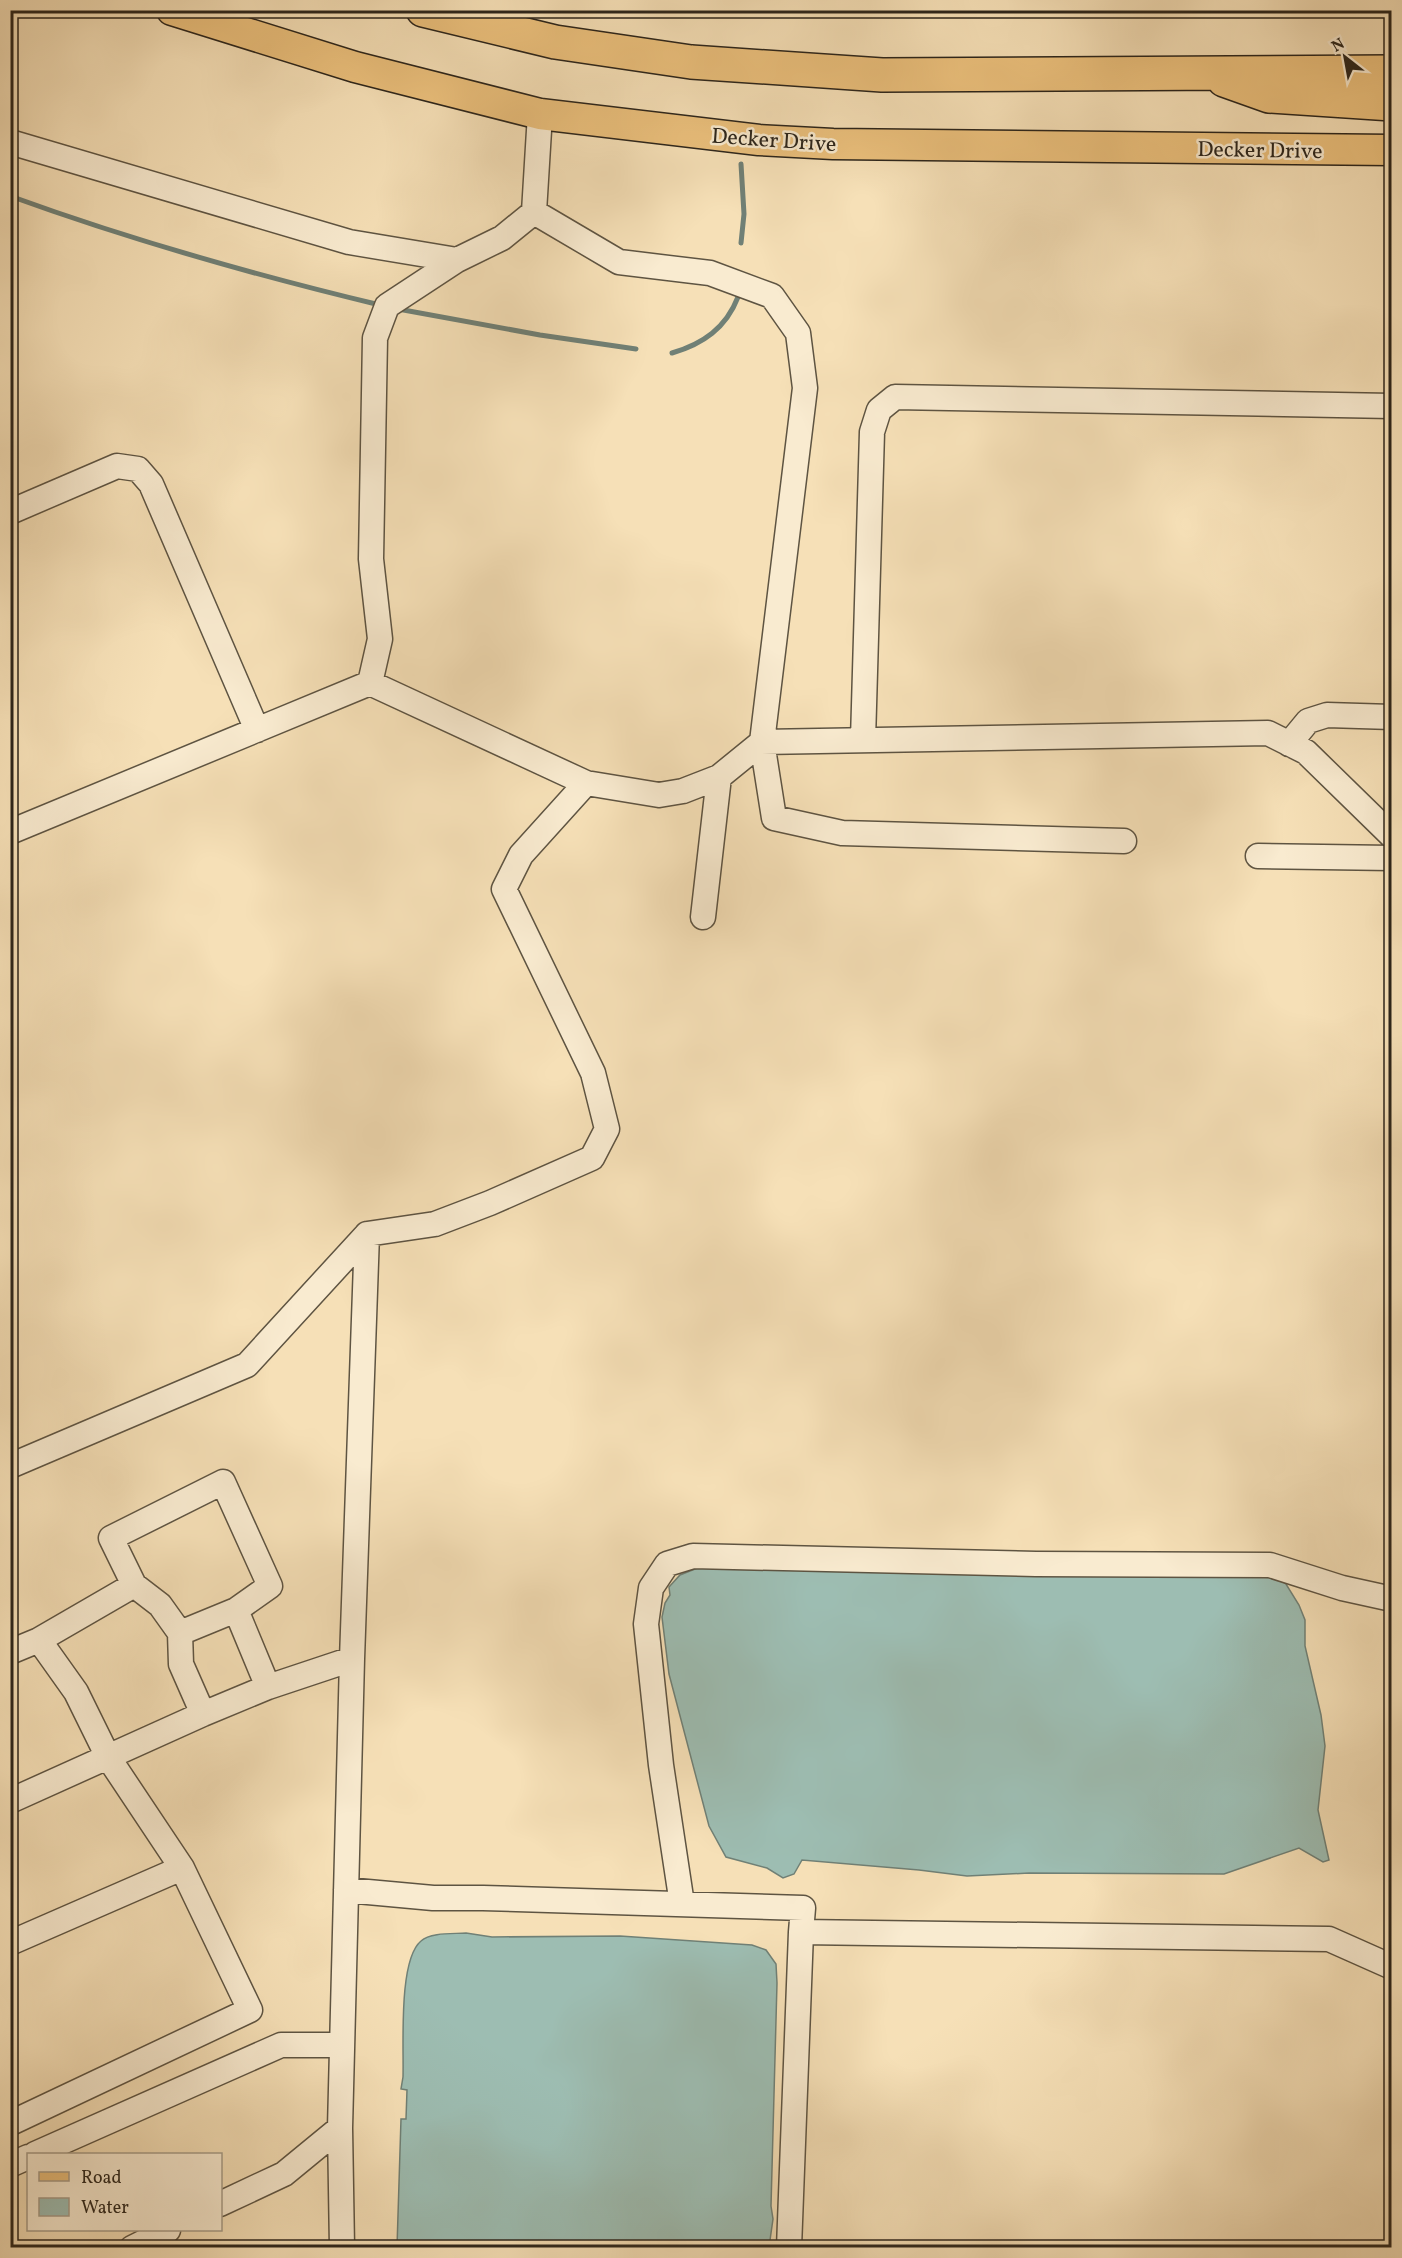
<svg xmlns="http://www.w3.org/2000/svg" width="1402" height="2258" font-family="Vollkorn,serif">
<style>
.water{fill:#9dbdb2;stroke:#708076;stroke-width:1.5}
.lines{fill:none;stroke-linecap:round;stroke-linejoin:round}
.stream{stroke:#708076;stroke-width:5}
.minor-casing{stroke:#5e5442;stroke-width:27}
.major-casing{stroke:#2c251b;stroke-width:33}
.highway-casing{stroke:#2c251b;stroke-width:36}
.minor{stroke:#f9ebd0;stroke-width:24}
.major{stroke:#ebc07c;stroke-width:30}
.highway{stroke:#ebc07c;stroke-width:33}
.labels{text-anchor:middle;stroke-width:5;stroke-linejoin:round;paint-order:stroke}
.street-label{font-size:22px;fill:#2c251b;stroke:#f9ebd0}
</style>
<rect width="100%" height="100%" fill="#f6e0b7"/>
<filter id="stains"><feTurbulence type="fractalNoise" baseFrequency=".00333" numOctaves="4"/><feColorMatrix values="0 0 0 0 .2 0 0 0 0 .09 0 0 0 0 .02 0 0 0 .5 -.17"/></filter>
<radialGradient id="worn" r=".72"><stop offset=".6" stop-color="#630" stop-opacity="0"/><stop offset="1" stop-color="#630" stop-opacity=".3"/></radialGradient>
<path class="water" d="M705,1565L1232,1575L1277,1578L1286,1584L1299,1605L1305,1620V1646L1321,1715L1325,1746L1318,1810L1329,1860L1323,1862L1299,1848L1224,1874L1029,1873L967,1876L919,1870L802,1860L794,1874L783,1878L767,1868L726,1857L709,1826L669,1674L662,1617L665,1603L670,1595L669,1587L680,1575Z
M466,1933L492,1937L620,1936L752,1945L766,1950L776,1964L777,1983L771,2206L773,2219L769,2247H397L401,2119H406L407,2090L401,2089L403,2077C404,2047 398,1960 421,1941C431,1932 453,1934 466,1933Z"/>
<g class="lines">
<path class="stream" d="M741,164L744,214L741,243
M10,196C131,240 255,275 380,305
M398,309L540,335L636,349
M672,353C703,344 726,328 738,297"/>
<defs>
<path id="minor" d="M10,142L349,242L457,260
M534,212L619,262L710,273L772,296L798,333L805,388L762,742L774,818L842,833L1124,841
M10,512L117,466L138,469L151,484L257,730
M370,683L586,783
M863,740L872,432L879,410L895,397L1392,406
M1289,744L1308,721L1327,715L1392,717
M10,832L370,683L380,639L371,559L375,338L387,306L457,260L502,238L534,212L540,114
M1258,856L1392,858
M703,917L719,777
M10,1466L247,1365L367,1234L435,1224L490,1203L592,1158L607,1129L593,1073L504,889L521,855L586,783L659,795L683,791L719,777L762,742L1268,733L1306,752L1392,836
M236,1610L268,1687
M180,1633L236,1610L270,1586L223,1482L111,1538L134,1585L160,1605L180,1633L181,1664L203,1714
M10,1652L39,1640L134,1585
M10,1801L203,1714L268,1687L352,1659
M346,1890L433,1898H483L803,1908L801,1932L1329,1939L1392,1967
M682,1904L661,1765L646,1624L651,1588L667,1564L693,1556L1036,1564L1270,1565L1342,1588L1392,1599
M10,1943L182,1868
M10,2116L13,2122L250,2010L182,1868L108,1757L76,1692L39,1640
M35,2154L281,2045H342
M10,2165L28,2157
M220,2204L284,2174L340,2128
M132,2248L168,2230
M342,2248L340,2128L352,1659L367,1234
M789,2248L801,1932"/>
<path id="major" d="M172,10L355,67L540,114L759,140L833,144L1392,150"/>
<path id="highway" d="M423,10L555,42L691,62L882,75L1392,72
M1224,80L1269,96L1392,104"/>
</defs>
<use href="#minor" class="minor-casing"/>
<use href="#major" class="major-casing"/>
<use href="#highway" class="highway-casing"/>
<use href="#minor" class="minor"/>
<use href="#major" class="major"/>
<use href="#highway" class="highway"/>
</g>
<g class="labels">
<g class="street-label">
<text transform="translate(774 139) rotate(4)" y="8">Decker Drive</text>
<text transform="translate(1260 149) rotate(1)" y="8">Decker Drive</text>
</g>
</g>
<rect width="1402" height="2258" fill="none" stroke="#f6e0b7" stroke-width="36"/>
<rect x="12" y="12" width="1378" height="2234" fill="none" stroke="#2c251b" stroke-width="3"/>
<rect x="18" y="18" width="1366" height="2222" fill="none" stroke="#2c251b" stroke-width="1.5"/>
<rect x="27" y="2153" width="195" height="78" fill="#f9ebd0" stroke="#a79c88" stroke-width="1.5"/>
<rect x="39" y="2172" width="30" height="9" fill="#ebc07c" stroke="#a79c88" stroke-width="1.5"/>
<text x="81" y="2183" font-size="18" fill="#2c251b">Road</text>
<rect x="39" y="2198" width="30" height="18" fill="#9dbdb2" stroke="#a79c88" stroke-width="1.5"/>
<text x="81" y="2213" font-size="18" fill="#2c251b">Water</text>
<g transform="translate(1345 57) rotate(329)" stroke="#f9ebd0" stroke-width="4.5" paint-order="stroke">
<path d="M0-4.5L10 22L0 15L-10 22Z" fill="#2c251b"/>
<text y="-9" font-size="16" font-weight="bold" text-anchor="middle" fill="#2c251b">N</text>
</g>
<rect width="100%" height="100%" filter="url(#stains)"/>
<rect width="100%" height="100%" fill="url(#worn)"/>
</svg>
